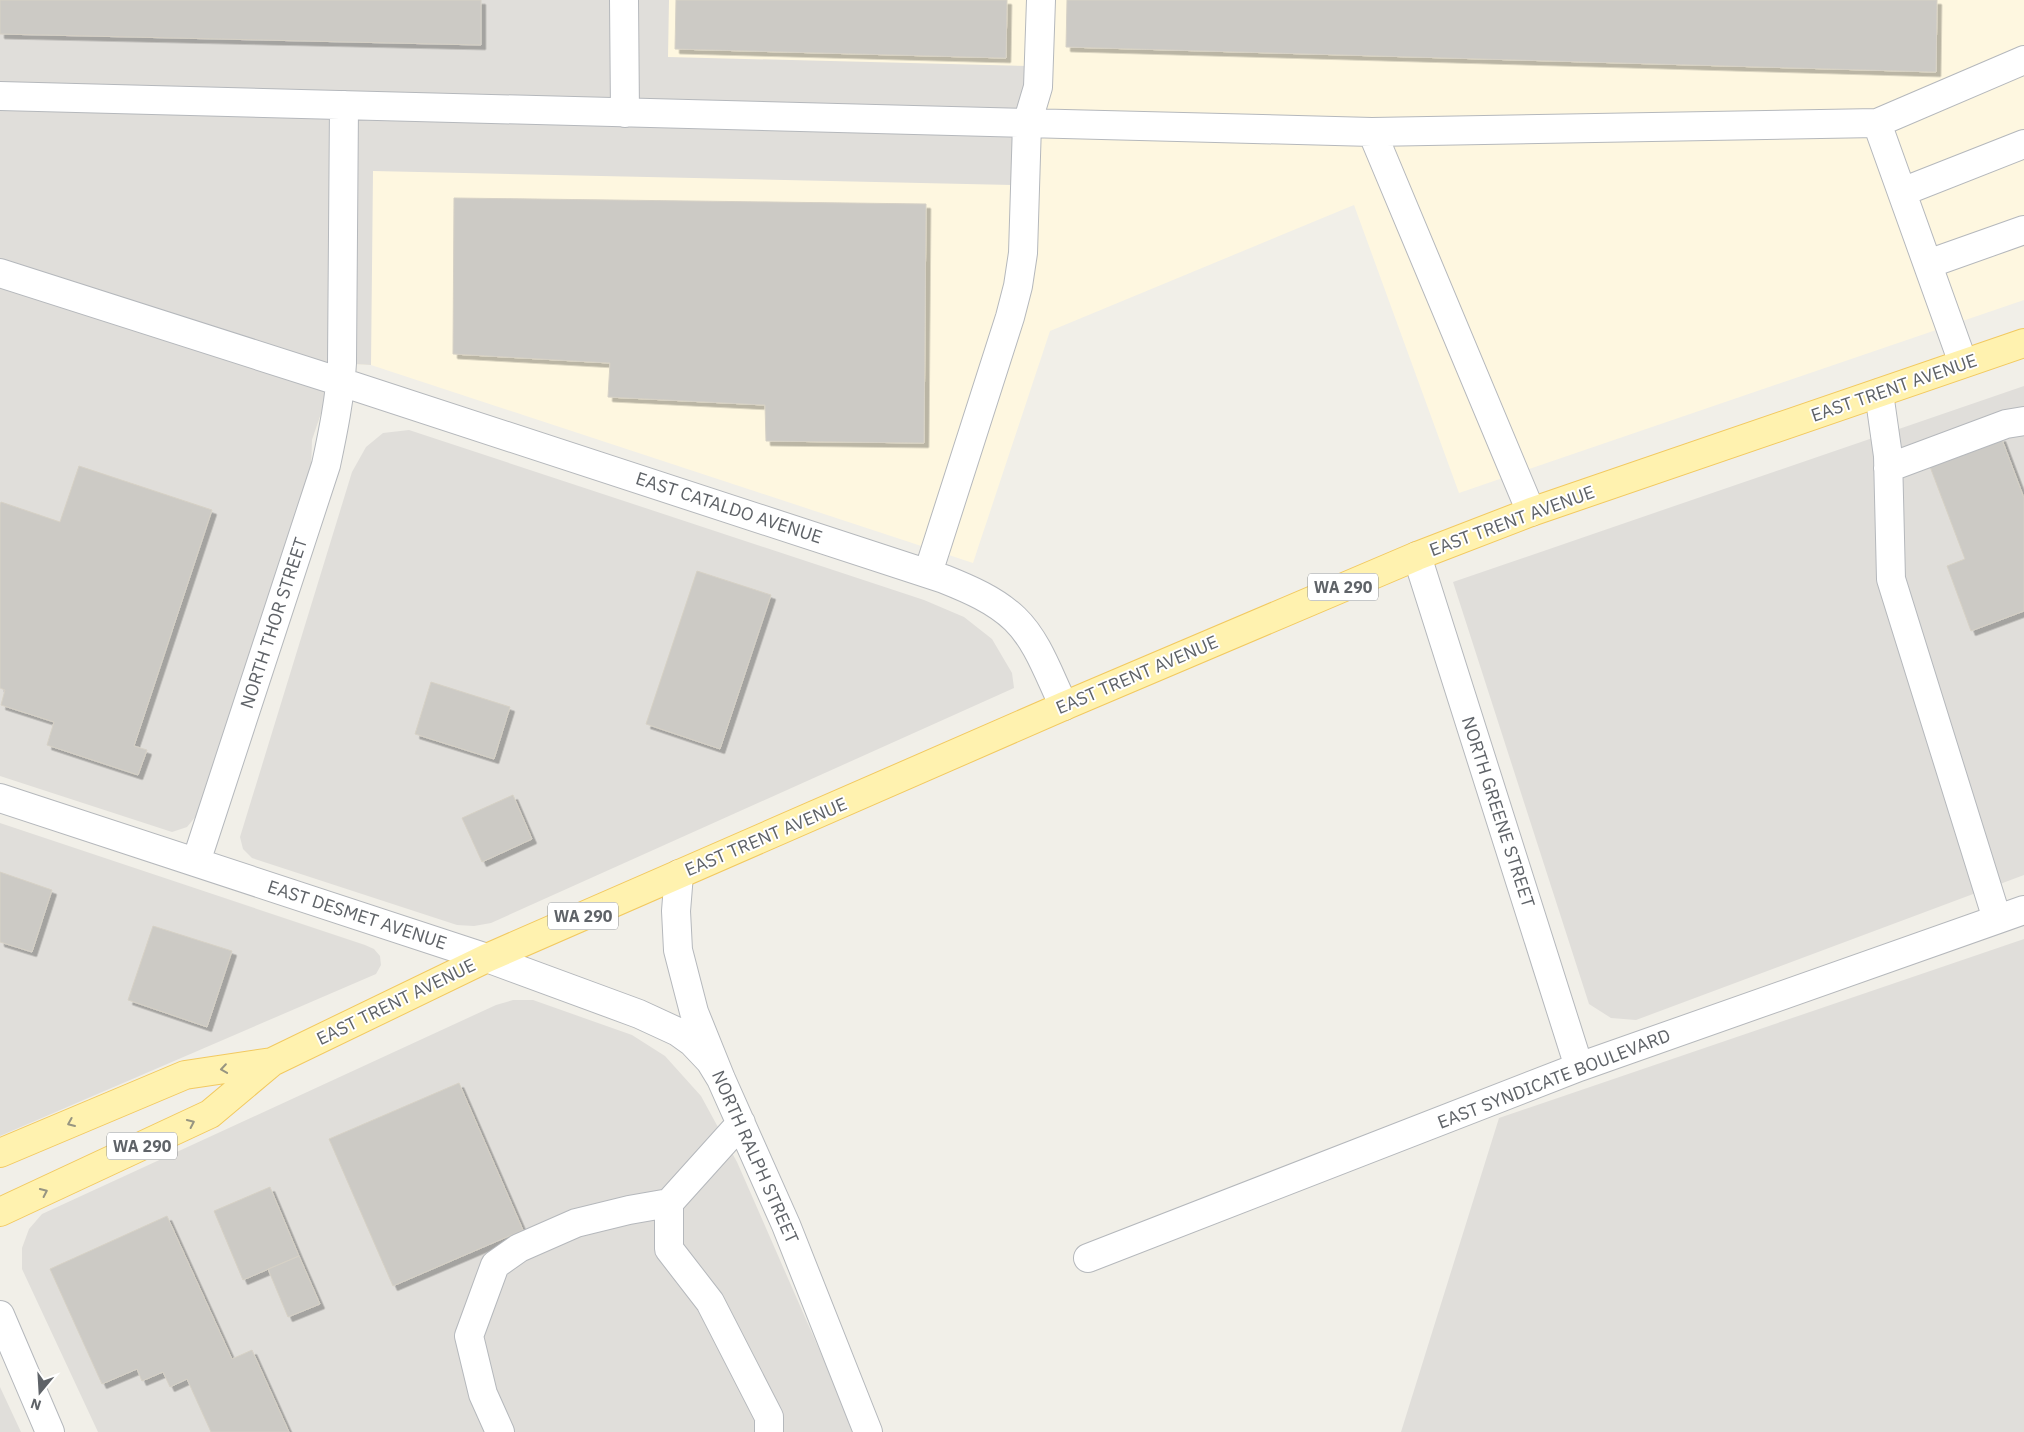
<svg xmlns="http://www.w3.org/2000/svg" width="2024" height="1432" font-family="'IBM Plex Sans',sans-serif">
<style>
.commercial{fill:#fef7e0}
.industrial{fill:#e0deda}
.building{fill:#cccac5;stroke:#d6d1c6;filter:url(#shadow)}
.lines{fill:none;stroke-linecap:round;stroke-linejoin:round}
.minor-casing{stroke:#b5b8bc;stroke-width:30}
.major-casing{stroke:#f2c960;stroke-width:30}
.minor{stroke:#fff;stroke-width:28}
.major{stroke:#fff2af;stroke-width:28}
.oneway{stroke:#979581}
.labels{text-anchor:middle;stroke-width:4;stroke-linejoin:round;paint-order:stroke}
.shield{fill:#fff;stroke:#8f9295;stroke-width:1}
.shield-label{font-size:16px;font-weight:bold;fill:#5f6368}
.street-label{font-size:18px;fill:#5f6368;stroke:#fff}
</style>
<defs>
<filter id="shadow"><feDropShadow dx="4.5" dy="4.5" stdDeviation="0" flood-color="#0004"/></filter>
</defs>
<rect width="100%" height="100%" fill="#f1efe8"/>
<path class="commercial" d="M0,0H2024V300L1459,493L1354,205L1050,331L973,563L371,365L352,364L329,390L312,440Z"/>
<path class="industrial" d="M0,0H669L668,57L1031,66L1012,185L373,171L371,365L352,364L329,390L312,440L311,472L202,809L187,827L172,832L0,776Z
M2024,386V875L1636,1020L1611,1018L1589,1004L1453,582Z
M409,430L924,600L964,617L992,639L1012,673L1014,688L491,923L474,926L457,925L252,858L243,849L240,837L352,472L366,447L383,433Z
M0,823L365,945L374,949L380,956L381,965L376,974L0,1136Z
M2024,939V1432H1401L1499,1118Z
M513,1000H533L632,1035L665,1056L701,1096L737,1162L840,1397L852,1432H98L22,1269V1248L29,1229L42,1214L496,1005Z
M0,1387L21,1432H0Z"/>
<path class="building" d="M0,0H481V45L0,34Z
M676,0H1007L1006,58L675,49Z
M1067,0H1937L1936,72L1066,47Z
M454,198L926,204L924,443L766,441L765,405L608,397L610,363L453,354Z
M2001,437L2024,498V611L1971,631L1947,566L1965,559L1929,464Z
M79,466L212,510L134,746L147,750L138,775L47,745L54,722L1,705L5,690L0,688V505L1,502L60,522Z
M697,571L771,595L720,749L646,724Z
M431,682L510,707L494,759L415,734Z
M513,795L532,839L482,862L462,818Z
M0,872L52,890L32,952L0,942Z
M153,926L232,951L207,1027L128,1000Z
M459,1083L523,1230L393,1286L329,1139Z
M270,1187L299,1256L243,1280L214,1211Z
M167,1216L232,1359L252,1350L289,1432H211L187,1379L170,1387L163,1372L142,1381L137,1369L102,1384L50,1269Z
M299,1256L320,1304L288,1317L268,1269Z"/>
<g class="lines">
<defs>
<path id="minor" d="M624,0L625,113
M0,96L1372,132L1877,123L1963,363
M1877,123L2024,60
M1372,132L1531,512
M1902,192L2024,144
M1928,264L2024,230
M0,273L341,382L944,579C969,589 995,600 1015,619C1038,641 1050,678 1064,706
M1879,393L1888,456L1891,579L1997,919
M1888,468L2006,424L2024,421
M1417,556L1579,1067
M928,573L1010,317L1018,286L1023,253L1027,124L1038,87L1041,0
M0,798L487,958L639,1014L678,1032L692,1042L710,1061L721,1079
M196,862L326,465C333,432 340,398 342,363L344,105
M679,874L676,911L678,950L694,1012L721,1079L786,1225L868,1432
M669,1203V1249L710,1302L769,1417V1432
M1088,1258L1579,1067L2024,910
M0,1315L50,1432
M500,1432L483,1394L469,1336L495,1265L519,1248L576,1223L629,1210L669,1203L741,1123"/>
<path id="major" d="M0,1153L185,1075L272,1062
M0,1212L210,1114L272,1062L487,958L1064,706L1417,556L1531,512L2024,343"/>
</defs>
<use href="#minor" class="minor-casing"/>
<use href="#major" class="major-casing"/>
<use href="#minor" class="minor"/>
<use href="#major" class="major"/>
</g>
<defs><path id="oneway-chevron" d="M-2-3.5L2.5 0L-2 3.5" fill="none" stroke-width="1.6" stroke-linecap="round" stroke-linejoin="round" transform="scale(1.25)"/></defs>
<g class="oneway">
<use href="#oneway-chevron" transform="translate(224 1069) rotate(172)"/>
<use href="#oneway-chevron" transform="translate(71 1123) rotate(157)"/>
<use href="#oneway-chevron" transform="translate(191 1123) rotate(-25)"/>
<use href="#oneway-chevron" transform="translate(44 1192) rotate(-25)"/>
</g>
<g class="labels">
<g class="shield">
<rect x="1308" y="573.5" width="70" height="27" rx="4"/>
<rect x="548" y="902.5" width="70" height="27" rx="4"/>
<rect x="107" y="1132.5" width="70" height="27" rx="4"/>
</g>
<g class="shield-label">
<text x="1343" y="593">WA 290</text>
<text x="583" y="922">WA 290</text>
<text x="142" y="1152">WA 290</text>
</g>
<g class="street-label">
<text transform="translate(1894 388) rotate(-19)" y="6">EAST TRENT AVENUE</text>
<text transform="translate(729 508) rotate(18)" y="6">EAST CATALDO AVENUE</text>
<text transform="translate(1512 521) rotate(-20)" y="6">EAST TRENT AVENUE</text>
<text transform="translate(274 623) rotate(-72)" y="6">NORTH THOR STREET</text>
<text transform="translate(1137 675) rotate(-23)" y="6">EAST TRENT AVENUE</text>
<text transform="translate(1498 812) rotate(72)" y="6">NORTH GREENE STREET</text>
<text transform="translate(766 837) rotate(-23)" y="6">EAST TRENT AVENUE</text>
<text transform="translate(357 915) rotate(18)" y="6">EAST DESMET AVENUE</text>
<text transform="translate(396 1002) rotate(-26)" y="6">EAST TRENT AVENUE</text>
<text transform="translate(1554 1079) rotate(-21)" y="6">EAST SYNDICATE BOULEVARD</text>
<text transform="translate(755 1157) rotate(66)" y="6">NORTH RALPH STREET</text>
</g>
</g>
<g transform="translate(40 1392) rotate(198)" stroke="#ffffff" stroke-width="4" paint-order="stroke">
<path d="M0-4L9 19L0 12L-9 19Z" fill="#5f6368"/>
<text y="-8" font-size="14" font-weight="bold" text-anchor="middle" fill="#5f6368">N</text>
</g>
</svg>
